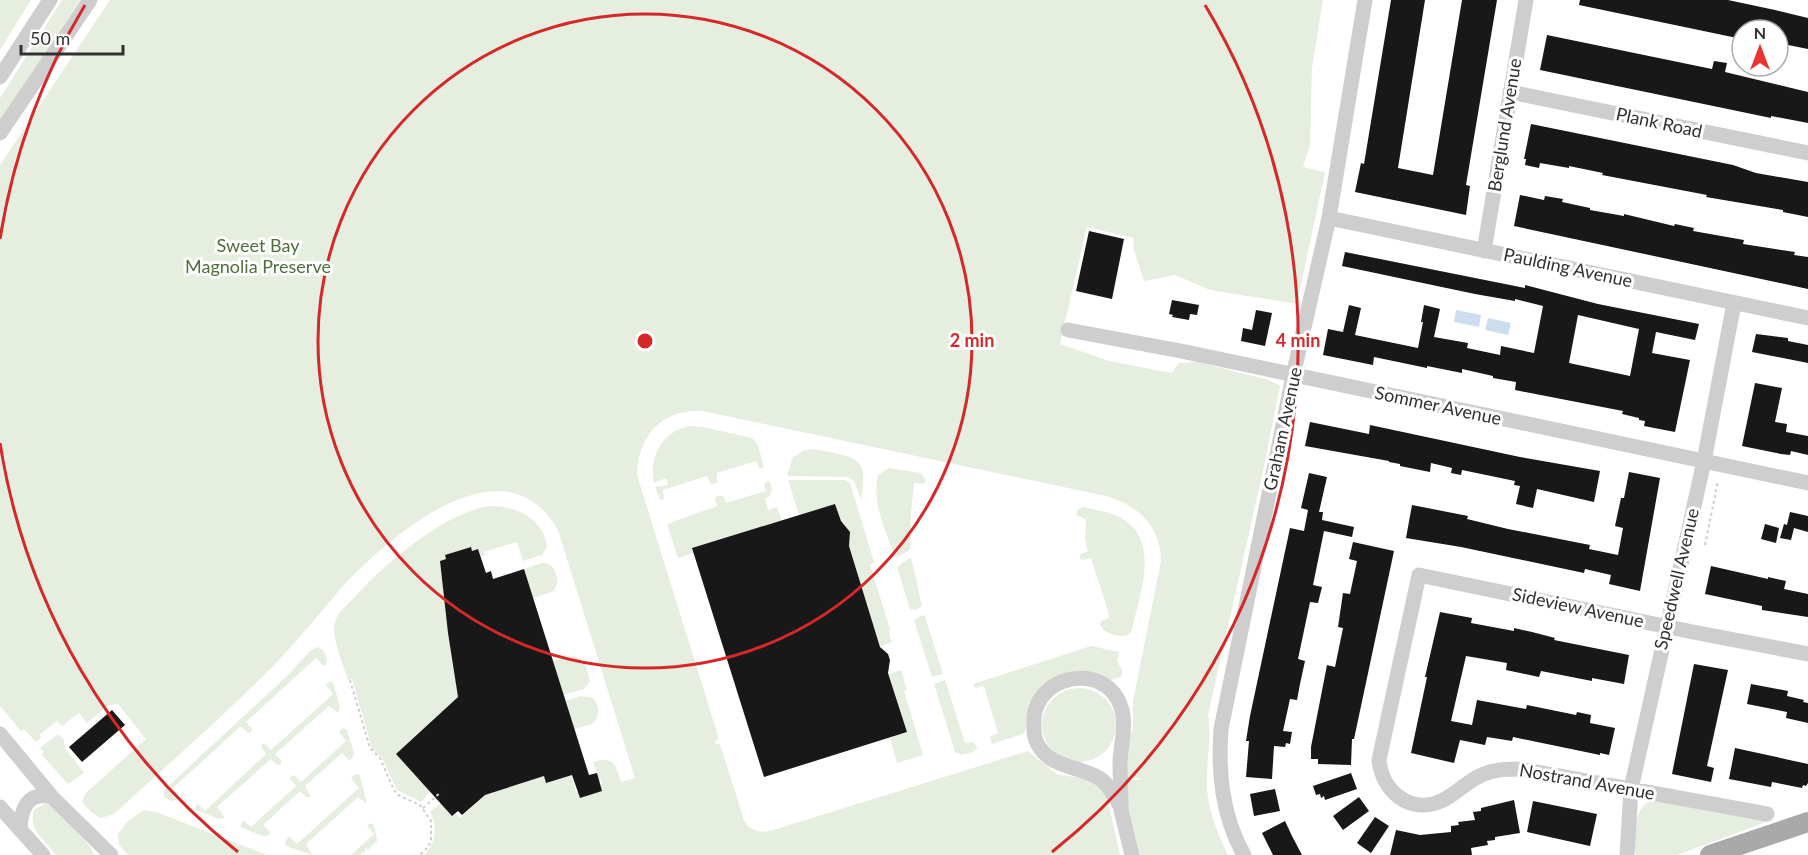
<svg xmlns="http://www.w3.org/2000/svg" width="1808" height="855" font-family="Lato,sans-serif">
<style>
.green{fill:#e5eedf}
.water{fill:#cbddee}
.building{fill:#181818;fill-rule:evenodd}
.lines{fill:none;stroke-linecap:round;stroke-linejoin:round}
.path{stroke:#cecece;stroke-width:2;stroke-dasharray:3 3;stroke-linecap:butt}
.minor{stroke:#cecece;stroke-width:15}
.major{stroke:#a9a9a9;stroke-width:20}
.ring{fill:none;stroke:#d62828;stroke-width:3}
.labels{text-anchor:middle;stroke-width:6;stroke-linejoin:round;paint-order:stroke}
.street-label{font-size:18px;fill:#313131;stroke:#fff}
.park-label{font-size:18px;fill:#4f6e3c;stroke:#fff}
.centre{fill:#d62828;stroke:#fff;stroke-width:3}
.ring-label{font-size:18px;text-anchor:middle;font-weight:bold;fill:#d62828;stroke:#fff;stroke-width:6;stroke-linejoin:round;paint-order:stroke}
</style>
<rect width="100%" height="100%" fill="#fff"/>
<path class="green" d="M0,0H31L0,50Z
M62,0H80L0,121V98Z
M110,0H1323L1312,68L1310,145L1303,167L1325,172L1297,304L1210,290L1175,275L1144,281L1134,250L1133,238L1087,227L1060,344L1109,361L1172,373L1179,363L1197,362L1269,380L1280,386L1263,471L1208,715C1212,740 1206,763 1207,787C1208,810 1218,835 1228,855H1140L1128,808L1125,780H1140V778H1125L1128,742L1133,728V701L1161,561C1161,527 1138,505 1106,496L702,411C662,409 638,435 637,475L719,739L715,741L716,744H720L744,820C749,830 758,833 770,831L1028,751L1058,775L1083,778L1100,786L1107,797L1120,855H424C436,843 438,826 430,812L441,803L452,816L455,813L460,818L485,795L544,776L546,783L569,768L576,792L578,791L580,798L602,790L600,784L602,783L601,779L599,780L593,762C614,756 615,764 621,782L635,778L558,530C505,437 392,534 345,584C319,613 295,645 267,672C218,721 165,767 114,814L101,818L91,812L82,802L86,793L146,739L118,704L109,705L87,723L79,713L62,726L57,721L39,735L41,738L36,742L24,729L21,731L0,706V165Z
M688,426L703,427L752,438L758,445L764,468H759L756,461L717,473V483L711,484L707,476L663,490L664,499L660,500L655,487L668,485L666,478L654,483C649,457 661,433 688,426Z
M814,449C829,453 860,453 863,472C864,482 862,492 862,501L854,481L847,477L787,476L793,457L805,450Z
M889,468L921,473L926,480L924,484L914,483L911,513L910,550L895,558C887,533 871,502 878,475Z
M788,480H845L850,483L874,562L870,565L890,629L889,633L892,642L880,646L849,546L850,532L841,521L835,504L799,515Z
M767,481L770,482L772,490L769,497L765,498L768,510L777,507L782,520L693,548L694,553L678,558L667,524L717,506L715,499L717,496H723L726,503L766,491L764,484Z
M491,506C517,506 544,519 547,547L542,555L523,561L517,542L484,552L485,555L481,556L478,549L472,551L471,547L445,555L446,559L440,561L448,633L458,697L396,754L430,791L421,802L397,790L382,758L372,748L352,679L348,680C343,663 331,639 335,622C337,613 346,606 352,600C382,566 445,511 491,506Z
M1083,507C1096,510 1112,512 1123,519C1161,543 1139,595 1132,630L1128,635C1117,638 1106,634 1100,625L1101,621L1109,618L1108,611L1091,558L1082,560L1079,557L1081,554L1088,551L1085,539L1086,519L1076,515L1078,509Z
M911,557L922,606L916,610L910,609L897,567Z
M542,563C554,563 556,572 558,582L554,591L533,598L524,569Z
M923,615L925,616L943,674L932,677L914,620Z
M1091,646L1119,652L1117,661L1123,672L1121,677L1108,681L1081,673L1028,710L1026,729L1023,734L992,744L990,737L998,733L984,686L975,688L973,684Z
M318,647L324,651L327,661L326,665L324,666L316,658L246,722L252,729L251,732L248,733L241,726L171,790L178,800L171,801L164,797L163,792L166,788L285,678L311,650Z
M570,656C585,656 587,668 590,681L584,689L564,695L553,661Z
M901,670L907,690L904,691L923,755L897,763L890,738L907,732L889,674Z
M945,680L965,743L973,742L977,747L975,751L962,755L955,752L934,684Z
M330,681L333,682L340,707L338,713L329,706L275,754L281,760V764L277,765L271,759L217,807L224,816V818L218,819L195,809L197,803L205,811L266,754L261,747L262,744H265L271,750L333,694L326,685Z
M1042 725a37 37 0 1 1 74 0a37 37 0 1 1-74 0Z
M581,696L593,698C600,707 600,716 592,724L574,729L566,701Z
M343,728L347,730L354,753L353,758L349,760L342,753L305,786L311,797H306L300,791L263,825L270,832L269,835L263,836L240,827L243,820L251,827L296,786L290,779L291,776H295L301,782L346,741L339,732Z
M58,734L64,740L65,748L84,773L68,784L42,755L44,752L40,748Z
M355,774L360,775L367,804L358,797L306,844L312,855L286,846L285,842L288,837H290L297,844L359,788L351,778Z
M1651,800H1661L1769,821L1677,855H1636C1630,838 1634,809 1651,800Z
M47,803L57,807L91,848L94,855H56C46,842 25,826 35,809Z
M144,810L156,812L267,855H128L119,845L118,834L128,821Z
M370,823L374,825L377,841L368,850L366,848L364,854L362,852L361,855H351L374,834L367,826Z"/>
<path class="water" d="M1456,310L1481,315L1479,327L1454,322Z
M1488,318L1511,323L1508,335L1485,330Z"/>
<path class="building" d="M1391,0H1425L1398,168L1433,175L1462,0H1497L1466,185L1470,186L1466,215L1355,192L1361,163L1364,164Z
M1580,0H1728L1775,10L1808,18V49L1778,43V30H1738L1737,38L1579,5Z
M1547,35L1712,69L1714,61L1727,63L1725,72L1808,92V123L1771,116V118L1540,70Z
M1531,124L1733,165L1756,173L1808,182V217L1783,212V210L1706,197L1707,195L1602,175L1603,173L1569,166V168L1540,163L1539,168L1525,165L1526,159H1524Z
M1520,195L1544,200L1545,196L1563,199L1562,202L1590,208V210L1624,216V214L1674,226L1675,224L1694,228L1693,231L1744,240L1743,244L1795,252L1794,255L1808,257V289L1514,226Z
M1089,231L1124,239L1112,299L1076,291Z
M1345,252L1525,288V285L1598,304L1699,324L1695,340L1656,332L1652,353L1690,360L1675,432L1644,426L1645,421L1639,420V418L1622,414L1623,411L1515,390L1516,382L1493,378V376L1462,369V373L1427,366V368L1374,357L1373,365L1323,355L1328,329L1343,332L1349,305L1361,308L1355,335L1418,348L1423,322H1421L1424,305L1440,309L1434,337L1468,343L1467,348L1500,355L1501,346L1534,353L1543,306L1515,299V301L1475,294L1342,266ZM1578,315L1639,329L1630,376L1569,363Z
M1172,300L1199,305L1197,315L1190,314L1189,320L1172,317L1173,315L1169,314Z
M1256,310L1272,313L1265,346L1241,341L1243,328L1252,330Z
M1756,334L1788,338V341L1808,345V363L1752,352Z
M1755,383L1782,388L1775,422L1787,424L1786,432L1808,436V455L1791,451L1790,455L1781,454L1742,446Z
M1310,422L1369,434L1370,425L1520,457L1600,471L1594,502L1537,489L1533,508L1516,504L1520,486L1514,485L1515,481L1462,470L1461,475L1451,473L1452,468L1431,463L1430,472L1400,466V464L1389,462V461L1305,446Z
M1629,472L1660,478L1640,591L1609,584L1611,575L1585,569L1584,573L1461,547L1406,538L1412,505L1468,516L1467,519L1508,529L1590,545L1589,549L1618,555L1623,528L1615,526L1621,498H1624Z
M1309,473L1327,477L1319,512H1323L1322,520L1354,527L1352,537L1324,531L1313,585L1322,587L1318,603L1310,602L1298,659L1305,661L1300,684L1297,700L1290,699L1283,731L1292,732L1290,744L1286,743L1285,747L1274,746L1272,779L1246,777L1249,741H1246L1250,716L1290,528L1304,531L1308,510L1301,508Z
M835,504L841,521L850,532L849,546L880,647L888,654L890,660L888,673L907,732L764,777L692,548Z
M1790,512L1808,516V532L1794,528L1791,540L1780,538L1784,524L1787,525Z
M1765,524L1779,528L1776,543L1761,539Z
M1353,542L1394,551L1354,739H1352L1351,765L1318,764V759H1311V747L1327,665L1335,667L1343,628L1338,627L1343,593L1350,594L1357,561L1349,559Z
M471,547L472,551L478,549L486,573L491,571L493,579L524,569L589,775L597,773L602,791L580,798L572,775L546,783L544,776L485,795L462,815L458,811L452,816L396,754L458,697L448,633L440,561L446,559L445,555Z
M1711,566L1768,579V577L1786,581L1784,589L1808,594V617L1762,610V606L1705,594Z
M1440,612L1472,618L1471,623L1514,631V628L1532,632L1555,638L1554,640L1629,655L1624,684L1592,678V681L1541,671L1539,677L1506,670L1507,663L1466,656L1451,721L1472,725L1477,700L1526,709L1527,705L1576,715L1577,712L1591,715L1590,723L1615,728L1609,755L1600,753V755L1513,737L1512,741L1487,737L1485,745L1460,740L1454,763L1411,753L1427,677H1425Z
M1694,664L1728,670L1707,766L1714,768L1711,782L1672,774Z
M1751,684L1788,691L1787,696L1804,700L1803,702L1808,703V723L1786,718L1787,712L1747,704Z
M112,710L125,725L82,762L69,747Z
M1735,748L1808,764V783L1806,786L1803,785L1802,788L1772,782L1771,787L1729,779Z
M1351,773L1357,789L1325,800L1324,796L1321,798L1320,794L1316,795L1313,786Z
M1275,789L1280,811L1254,816L1250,794Z
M1359,797L1369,811L1343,830L1333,816Z
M1514,800L1520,833L1495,837V840L1487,841L1488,845L1471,848L1472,855H1390L1396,830L1420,835L1451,832V826L1459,825L1458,822L1475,820L1473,812L1481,811V808Z
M1533,801L1597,814L1590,846L1527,832Z
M1375,817L1389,826L1371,853L1357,843Z
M1285,821L1292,836L1302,855H1273L1262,833Z"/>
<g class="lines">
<path class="path" d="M1705,545L1718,481
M350,680L370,748L380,758L394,790L398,795L420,805L431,821V840L428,847L420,855
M423,808L441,792"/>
<path class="minor" d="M0,77L50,0
M1510,92L1808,153
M0,133L90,0
M1329,218L1808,318
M1484,251L1526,0
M1068,330L1181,351L1808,483
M0,734L52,797L111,855
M0,807L43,855
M1121,807C1115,798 1109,784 1099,778C1078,765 1050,769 1037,743C1034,738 1034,732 1034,726C1030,674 1106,660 1121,707C1127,724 1121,743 1120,761C1120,777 1121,792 1121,807V810L1132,855
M1767,814L1520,769C1508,769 1496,769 1484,774C1466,781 1456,795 1441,801C1410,815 1382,791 1379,760L1419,575L1688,631L1808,654
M20,830C21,809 27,791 52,797
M1244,855C1222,816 1218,773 1221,729L1293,376L1329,218L1365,0
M1627,855L1631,789L1704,461L1734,303"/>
<path class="major" d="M1710,855L1808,822"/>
</g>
<g class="ring">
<circle cx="645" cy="341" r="327"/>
<path d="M238 852A653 653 0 0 1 0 443M0 239A653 653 0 0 1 85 5M1205 5A653 653 0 0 1 1052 852"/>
</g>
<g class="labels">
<g class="street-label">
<text transform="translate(1659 123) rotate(12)" y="6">Plank Road</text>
<text transform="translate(1505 125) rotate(-81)" y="6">Berglund Avenue</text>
<text transform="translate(1568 268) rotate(12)" y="6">Paulding Avenue</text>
<text transform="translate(1438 406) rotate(12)" y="6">Sommer Avenue</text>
<text transform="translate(1283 429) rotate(-78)" y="6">Graham Avenue</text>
<text transform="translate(1677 579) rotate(-77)" y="6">Speedwell Avenue</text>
<text transform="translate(1578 608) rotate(12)" y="6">Sideview Avenue</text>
<text transform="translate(1587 782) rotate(10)" y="6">Nostrand Avenue</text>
</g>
<g class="park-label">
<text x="258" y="252">Sweet Bay<tspan x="258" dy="21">Magnolia Preserve</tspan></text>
</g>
</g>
<circle cx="645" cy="341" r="9" class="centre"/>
<g class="ring-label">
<text x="972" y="347">2 min</text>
<text x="1298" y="347">4 min</text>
</g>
<g transform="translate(1760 48)"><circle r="28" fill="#ffffff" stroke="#adadad" stroke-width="1.5"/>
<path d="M0-4.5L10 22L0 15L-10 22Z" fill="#e93431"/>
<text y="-9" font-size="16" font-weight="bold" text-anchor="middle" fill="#313131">N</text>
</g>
<path d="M21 45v9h102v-9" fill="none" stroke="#313131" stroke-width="3"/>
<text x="30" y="45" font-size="18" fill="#313131" stroke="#ffffff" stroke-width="4.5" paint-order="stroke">50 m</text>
</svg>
